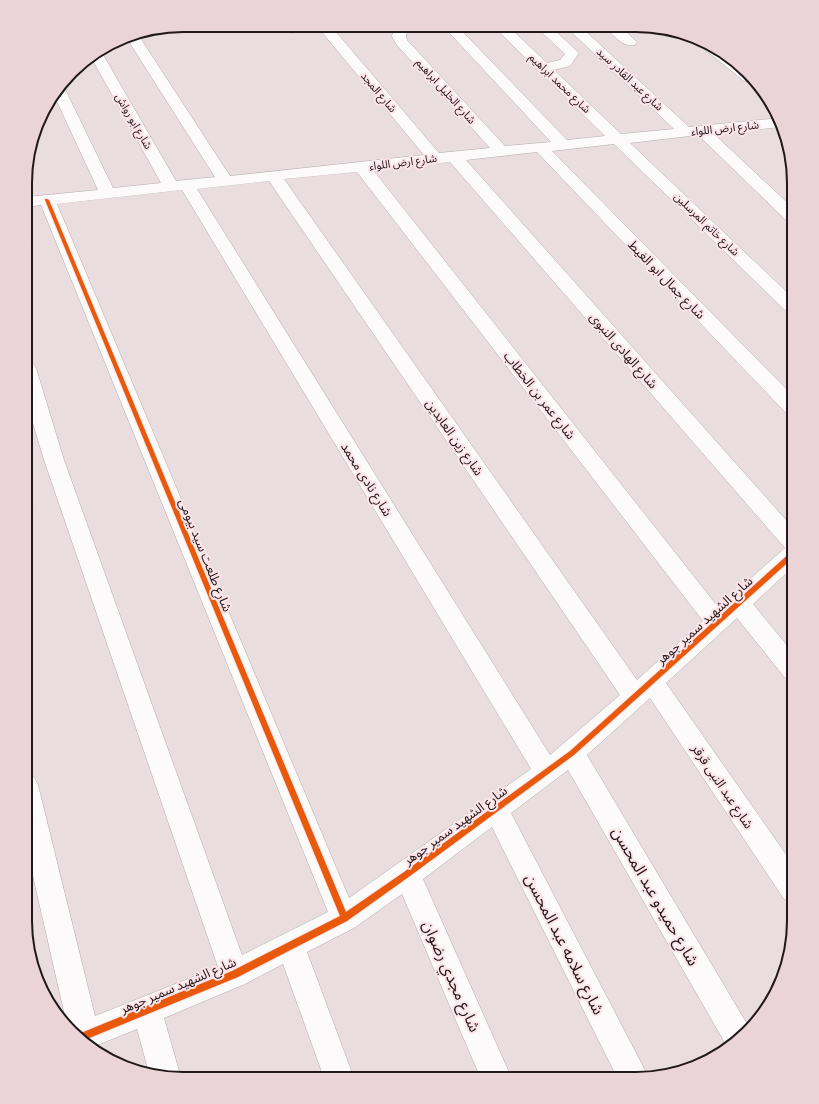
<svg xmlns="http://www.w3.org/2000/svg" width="819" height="1104" font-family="'Zilla Slab','Noto Sans Arabic',serif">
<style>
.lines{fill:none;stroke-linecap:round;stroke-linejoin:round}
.minor-casing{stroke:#b4aaad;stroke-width:1}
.minor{fill:#fcfafa;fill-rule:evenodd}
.cycleway-casing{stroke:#fde4e9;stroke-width:2}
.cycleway{fill:#e8590c;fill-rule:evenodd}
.labels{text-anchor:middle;stroke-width:4;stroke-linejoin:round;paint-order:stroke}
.far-street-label{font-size:11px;fill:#20181a;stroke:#fde4e9}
.street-label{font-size:13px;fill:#20181a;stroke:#fde4e9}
.near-street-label{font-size:16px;fill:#20181a;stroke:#fde4e9}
.rim{fill:none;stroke:#20181a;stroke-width:2}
</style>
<rect width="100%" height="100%" fill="#e9dde0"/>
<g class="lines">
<defs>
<path id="minor" d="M290,25H330L439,153L490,148L396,44L392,36L395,26H409L406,36L407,40L505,146L551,142L443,26H457L567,140L605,136L493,26H508L547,63L560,60L565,54L535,26H550L579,53L570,66L554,70L621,134L674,129L565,26H580L689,127L779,118L780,127L714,134L794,209V223L788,222L698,135L630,143L794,299V315L788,313L614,144L552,151L794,397V416L787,414L537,152L466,160L794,529V566L753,604L794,654V682L786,679L737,618L666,683L794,866V903L784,899L650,698L587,755L750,1029L740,1040L728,1048L568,770L511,813L648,1076L636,1079H618L492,827L423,879L512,1079H481L402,894L354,928L307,952L354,1078H324L283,964L245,984L164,1018L181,1078H163L149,1073L137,1029L90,1048L68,1029L25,841V774L34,777L38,785L95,1016L218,967L44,460L26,400V362L33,364L36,368L64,460L242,955L328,912L41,205L26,207V197L98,190L54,95L61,85L65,89L113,188L161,183L91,57L101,51L176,181L215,177L126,37L137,33L230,176L424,155L316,25L314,28L292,33L287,32L285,29ZM450,162L785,548L718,607L373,170ZM357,172L703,621L637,680L284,179ZM269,181L620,695L550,755L197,189ZM182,190L531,769L349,898L57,204Z
M605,26H620L637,42L635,45C624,48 612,35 605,26Z
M698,38L732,58L752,82L744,81L698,44L696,41Z"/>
</defs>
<use href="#minor" class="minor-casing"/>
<use href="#minor" class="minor"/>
<defs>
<path id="cycleway" d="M45,199H47L49,200L346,912L404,872L570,751L792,551H794V557L574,755L410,876L347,921L238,977L82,1041L76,1035L232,971L340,916L45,200Z"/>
</defs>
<use href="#cycleway" class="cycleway-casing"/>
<use href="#cycleway" class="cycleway"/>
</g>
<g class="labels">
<g class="far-street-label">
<text transform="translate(630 79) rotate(43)" y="4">شارع عبد القادر سيد</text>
<text transform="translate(560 83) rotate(44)" y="4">شارع محمد ابراهيم</text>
<text transform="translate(446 91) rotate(48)" y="4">شارع الخليل ابراهيم</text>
<text transform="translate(379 92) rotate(50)" y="4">شارع المجد</text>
<text transform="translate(134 121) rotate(60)" y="4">شارع ابو رواش</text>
<text transform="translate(725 128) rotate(-6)" y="4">شارع ارض اللواء</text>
<text transform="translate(403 162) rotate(-7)" y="4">شارع ارض اللواء</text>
<text transform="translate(707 224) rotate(44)" y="4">شارع خاتم المرسلين</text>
</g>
<g class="street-label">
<text transform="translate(667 279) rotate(46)" y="5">شارع جمال ابو الغيط</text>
<text transform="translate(624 350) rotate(49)" y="5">شارع الهادى النبوى</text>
<text transform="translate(540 395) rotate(52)" y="5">شارع عمر بن الخطاب</text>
<text transform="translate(455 437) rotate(55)" y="5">شارع زين العابدين</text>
<text transform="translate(367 479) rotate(58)" y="5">شارع نادى محمد</text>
<text transform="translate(206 555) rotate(68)" y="5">شارع طلعت سيد بيومى</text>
<text transform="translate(704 620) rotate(-42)" y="5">شارع الشهيد سمير جوهر</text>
<text transform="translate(723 786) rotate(56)" y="5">شارع عبد النبى قرقر</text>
<text transform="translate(455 825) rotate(-36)" y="5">شارع الشهيد سمير جوهر</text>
<text transform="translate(178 985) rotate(-23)" y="5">شارع الشهيد سمير جوهر</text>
</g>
<g class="near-street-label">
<text transform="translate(656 896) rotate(60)" y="6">شارع حميدو عبد المحسن</text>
<text transform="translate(565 944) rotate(63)" y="6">شارع سلامه عبد المحسن</text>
<text transform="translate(452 976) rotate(66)" y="6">شارع مجدي رضوان</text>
</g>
</g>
<path d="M0 0H819V1104H0ZM183 32H636A151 151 0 0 1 787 183V921A151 151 0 0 1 636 1072H183A151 151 0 0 1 32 921V183A151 151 0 0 1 183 32Z" fill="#ebd4d8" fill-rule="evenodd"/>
<path class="rim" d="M183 32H636A151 151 0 0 1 787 183V921A151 151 0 0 1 636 1072H183A151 151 0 0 1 32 921V183A151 151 0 0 1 183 32Z"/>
</svg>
